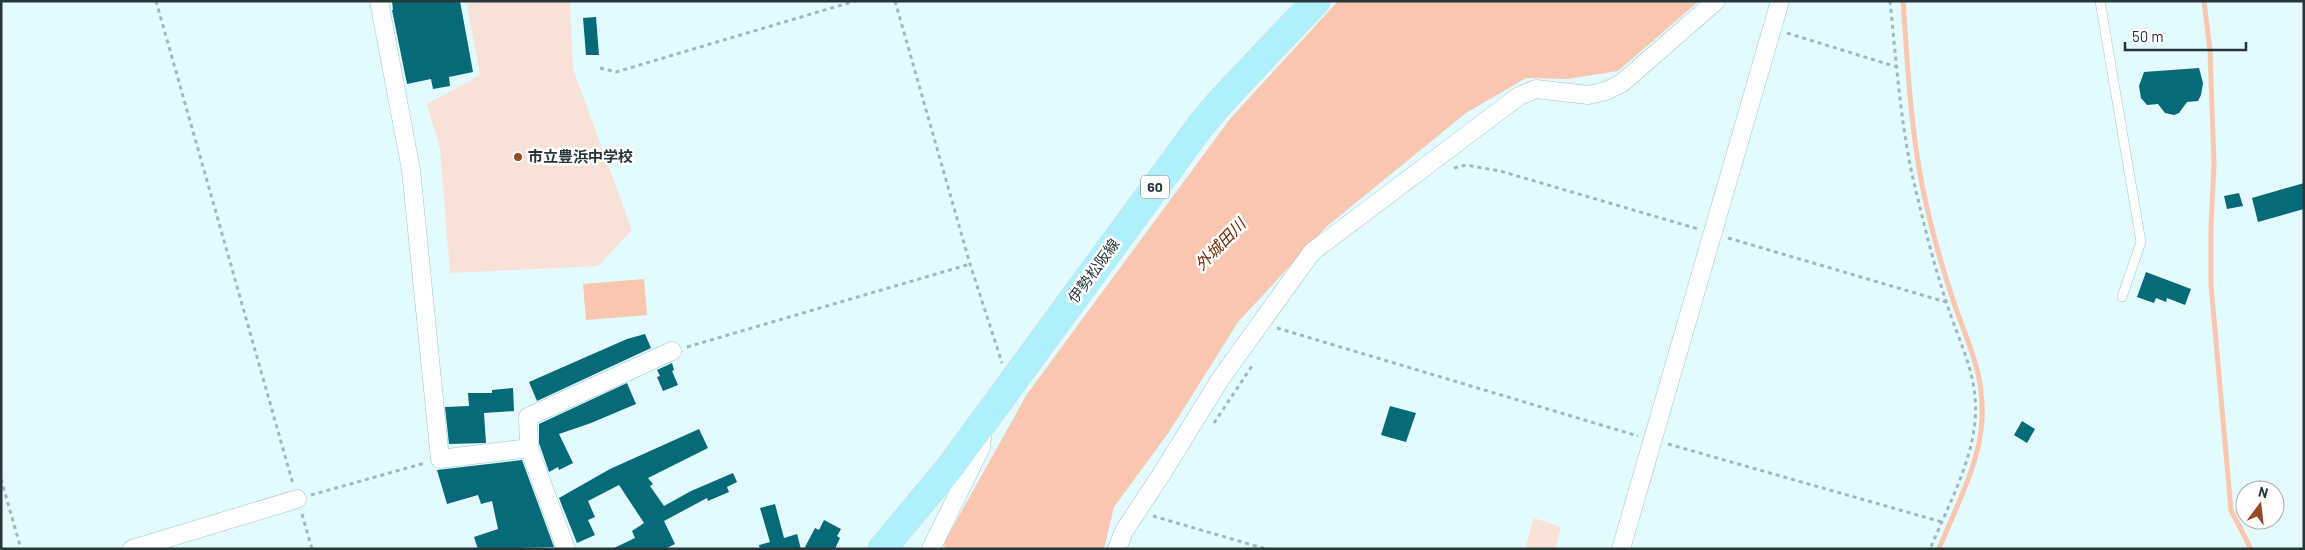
<svg xmlns="http://www.w3.org/2000/svg" width="2305" height="550" font-family="Barlow,'Noto Sans JP',sans-serif">
<style>
.green{fill:#f8e2d8}
.water{fill:#f9c6b0}
.lines{fill:none;stroke-linecap:round;stroke-linejoin:round}
.stream{stroke:#f9c6b0;stroke-width:5}
.building{fill:#066a79}
.lane-casing{stroke:#9dc3cb;stroke-width:10}
.street-casing{stroke:#9dc3cb;stroke-width:19}
.primary-casing{stroke:#d4d7d7;stroke-width:29}
.path{stroke:#a2b7bb;stroke-width:3;stroke-dasharray:4 4;stroke-linecap:butt}
.lane{stroke:#fff;stroke-width:9}
.street{stroke:#fff;stroke-width:18}
.primary{stroke:#aff0fd;stroke-width:28}
.poi-dot{fill:#934b28;stroke:#fff;stroke-width:2}
.labels{text-anchor:middle;stroke-width:5;stroke-linejoin:round;paint-order:stroke}
.shield{fill:#fff;stroke:#677274;stroke-width:1}
.shield-label{font-size:14px;font-weight:bold;fill:#263639}
.poi-label{font-size:15px;font-weight:bold;fill:#263639;stroke:#fff;text-anchor:start}
.street-label{font-size:15px;fill:#263639;stroke:#fff}
.water-label{font-size:16px;font-style:italic;fill:#732b00;stroke:#fff}
</style>
<rect width="100%" height="100%" fill="#e3faff"/>
<path class="green" d="M482,1H570L573,69L632,230L598,266L450,273L440,149L427,104L480,75L467,4Z
M1534,518L1561,527L1555,549H1525Z"/>
<path class="water" d="M1338,1H1699L1618,71L1567,79L1526,78L1466,113L1326,227L1238,322L1169,432L1114,507L1104,549H944L945,541L1027,394L1230,119Z
M644,279L647,315L586,320L583,284Z"/>
<g class="lines">
<path class="stream" d="M1903,1C1908,70 1911,141 1927,208C1934,239 1943,270 1953,300C1968,345 1984,370 1982,420C1980,464 1955,508 1939,549
M2204,1L2210,51L2214,164L2211,227V285L2231,510L2251,549"/>
</g>
<path class="building" d="M392,1H460L473,72L449,77L450,86L433,89L431,79L407,84L392,10H393Z
M596,17L599,55H586L583,18Z
M2199,68L2203,83L2201,95L2198,101L2187,102L2179,113L2174,115L2165,113L2158,104L2147,105L2141,98L2139,86L2144,72Z
M2304,183V209L2258,222L2252,198Z
M2239,193L2243,206L2227,209L2224,196Z
M2146,272L2191,289L2185,305L2167,298L2166,302L2156,298L2154,303L2137,297Z
M645,334L651,348L537,401L529,382L627,339Z
M672,363L674,370L672,371L678,385L663,391L657,377L660,376L657,370Z
M627,383L636,404L591,423L559,434L573,463L559,470L558,467L549,472L539,443V424Z
M513,388L514,411L484,413L486,443L449,444L445,407L469,406L468,393H492V390Z
M1390,406L1416,413L1406,442L1381,435Z
M2022,421L2035,429L2027,443L2014,435Z
M699,429L708,448L648,478L653,484L650,486L664,506L691,491L733,473L737,482L727,487L729,492L708,501L707,498L664,521L675,544L665,549H612L635,538L632,531L644,523L619,485L588,501L595,517L588,520L595,535L577,543L559,498L610,469Z
M522,460L554,547L478,549L474,537L498,529L492,501L481,504L478,495L447,504L437,470Z
M775,504L784,538L797,534L801,549H760L759,545L770,542L760,508Z
M824,520L841,529L837,536L840,538L835,549H804L815,528L819,530Z"/>
<g class="lines">
<defs>
<path id="lane" d="M2100,1L2141,242L2122,297"/>
<path id="street" d="M379,1L411,170L440,459L529,448
M132,549L297,499
M566,549L529,448L528,417L672,351
M931,549L981,447L983,429
M1117,549L1124,531L1161,475L1221,378L1312,252L1519,96L1536,89L1588,95L1606,91L1622,83L1716,1
M1621,549L1780,1"/>
<path id="primary" d="M882,549L951,466L1201,125L1224,98L1316,1"/>
</defs>
<use href="#lane" class="lane-casing"/>
<use href="#street" class="street-casing"/>
<use href="#primary" class="primary-casing"/>
<path class="path" d="M156,1L293,484
M895,1L970,264L1002,363
M1890,1C1897,67 1901,135 1918,199C1926,233 1935,268 1946,301C1959,344 1979,374 1975,421C1971,465 1947,508 1930,549
M1787,33L1897,67
M600,68L616,72L855,1
M1454,168L1466,165L1500,171L1698,229
M1728,238L1946,302
M1277,328L1638,436
M687,347L970,264
M1214,423L1252,366
M1668,444L1942,522
M1,479L21,549
M311,495L425,463
M302,514L312,549
M1153,516L1266,549"/>
<use href="#lane" class="lane"/>
<use href="#street" class="street"/>
<use href="#primary" class="primary"/>
</g>
<circle class="poi-dot" cx="518" cy="157" r="5"/>
<g class="labels">
<rect class="shield" x="1141" y="175.5" width="28" height="23" rx="4"/>
<g class="shield-label">
<text x="1155" y="192">60</text>
</g>
<g class="poi-label">
<text x="528" y="162">市立豊浜中学校</text>
</g>
<g class="street-label">
<text transform="translate(1094 271) rotate(-54)" y="5">伊勢松阪線</text>
</g>
<g class="water-label">
<text transform="translate(1220 244) rotate(-46)" y="6">外城田川</text>
</g>
</g>
<rect width="2305" height="550" fill="none" stroke="#263639" stroke-width="5"/>
<g transform="translate(2260 505) rotate(15)"><circle r="24" fill="#ffffff" stroke="#a8afb0"/>
<path d="M0-4L9 19L0 12L-9 19Z" fill="#934b28"/>
<text y="-8" font-size="14" font-weight="bold" text-anchor="middle" fill="#263639">N</text>
</g>
<path d="M2125 42v8h121v-8" fill="none" stroke="#263639" stroke-width="2.5"/>
<text x="2132" y="42" font-size="15" fill="#263639" stroke="#ffffff" stroke-width="4" paint-order="stroke">50 m</text>
</svg>
